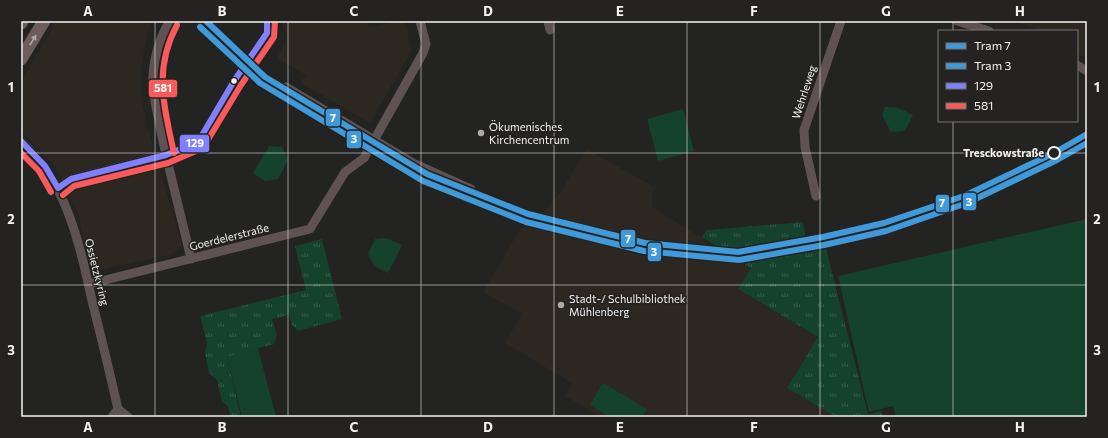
<svg xmlns="http://www.w3.org/2000/svg" width="1108" height="438" font-family="Commissioner,sans-serif">
<style>
.built{fill:#2c2821}
.grass{fill:url(#grass-tufts)}
.park{fill:#15422c}
.lines{fill:none;stroke-linecap:round;stroke-linejoin:round}
.street{stroke:#5e5352;stroke-width:9}
.secondary{stroke:#6c5d5c;stroke-width:13}
.bus-1-casing{stroke:#242321;stroke-width:9}
.bus-2-casing{stroke:#242321;stroke-width:9}
.bus-1{stroke:#8080ff;stroke-width:6}
.bus-2{stroke:#fa5a5a;stroke-width:6}
.tram-1-casing{stroke:#242321;stroke-width:9}
.tram-2-casing{stroke:#242321;stroke-width:9}
.tram-1{stroke:#409ada;stroke-width:6}
.tram-2{stroke:#409ada;stroke-width:6}
.oneway{fill:#b0a8a7}
.grid{fill:none;stroke:#f4f3f2;stroke-width:1;stroke-opacity:0.55}
.bus-dot{fill:#f4f3f2;stroke:#242321;stroke-width:1.5}
.poi-dot{fill:#abaaa9;stroke:#242321;stroke-width:1.5}
.stop-dot{fill:#242321;stroke:#f4f3f2;stroke-width:2}
.labels{text-anchor:middle;stroke-width:3;stroke-linejoin:round;paint-order:stroke}
.street-label{font-size:11px;fill:#f4f3f2;stroke:#242321}
.poi-label{font-size:11px;fill:#f4f3f2;stroke:#242321;text-anchor:start}
.stop-label{font-size:11px;font-weight:bold;fill:#f4f3f2;stroke:#242321;text-anchor:end}
.line-badge{stroke:#242321;stroke-width:1.5}
.badge-label{font-size:11px;text-anchor:middle;font-weight:bold;fill:#fff}
.neatline{fill:none;stroke:#f4f3f2;stroke-width:1.5}
.grid-label{font-size:13px;text-anchor:middle;font-weight:bold;fill:#f4f3f2}
</style>
<defs>
<pattern id="grass-tufts" width="24" height="20" patternUnits="userSpaceOnUse"><rect width="24" height="20" fill="#15422c"/><path d="M3 7l-1-3M5 7V3M7 7l1-3M15 17l-1-3M17 17v-4M19 17l1-3" fill="none" stroke="#385e4b"/></pattern>
</defs>
<rect width="100%" height="100%" fill="#232322"/>
<path class="built" d="M56,21H151L146,40L141,68V96L147,126L182,245L173,254L91,272L78,214L54,164L21,131V83Z
M283,21H367L369,28L397,21H404L412,50L370,123L301,83L306,75L277,58L287,38Z
M1014,21H1087V59L1077,53V31H1040Z
M588,150L653,186L652,207L751,268L738,289L818,337L787,388L834,416L833,417H601L565,396L572,383L505,343L522,314L483,292L519,231L546,210L562,190L582,156Z"/>
<path class="grass" d="M803,222L808,252L826,249L868,414L881,411L883,417H836L787,388L818,337L738,289L751,268L702,237L707,230Z
M322,239L342,319L298,331L292,325L289,315L272,319L277,335L274,344L227,357L241,417H231L228,406L222,402L217,380L209,373L205,353L207,343L200,316L306,290L295,246Z"/>
<path class="park" d="M885,107H896L913,115L905,131L891,132L882,115Z
M683,109L694,151L658,161L647,119Z
M269,146L282,147L288,160L278,179L265,181L253,173Z
M1087,219V417H896L893,406L869,412L838,276Z
M386,238L402,245L388,273L374,266L368,254L375,239Z
M258,348L276,417H242L227,357Z
M603,383L647,409L642,417H610L590,405Z"/>
<g class="lines">
<path class="street" d="M170,21C160,36 154,57 153,76C152,93 157,111 160,127C169,171 181,215 191,259
M548,21L550,30
M957,21L989,31
M1077,65L1087,71
M286,87L413,163L471,189
M21,141C68,183 80,247 93,305C102,340 110,374 118,409L128,417
M58,188L71,179L166,155
M816,196L805,147L804,130L841,21
M89,284L310,229L345,172L364,158L423,53L426,44L420,21
M112,417L118,409"/>
<path class="secondary" d="M21,23L22,21
M21,59L44,21"/>
<defs>
<path id="bus-1" d="M21,141L45,166L58,188
M58,188L71,179L166,155L198,142L234,81L267,33V21"/>
<path id="bus-2" d="M21,153L39,171L51,192
M174,153C164,106 153,70 177,25
M63,195L74,186L168,163L203,148L241,85L274,37L275,21"/>
</defs>
<use href="#bus-1" class="bus-1-casing"/>
<use href="#bus-2" class="bus-2-casing"/>
<use href="#bus-1" class="bus-1"/>
<use href="#bus-2" class="bus-2"/>
<defs>
<path id="tram-1" d="M206,21L265,77L427,174L528,214L645,243L738,252L823,237L884,223L964,196L1054,153L1087,134"/>
<path id="tram-2" d="M200,27L260,83L423,181L526,222L644,251L739,260L824,245L886,231L967,203L1057,160L1087,143"/>
</defs>
<use href="#tram-1" class="tram-1-casing"/>
<use href="#tram-2" class="tram-2-casing"/>
<use href="#tram-1" class="tram-1"/>
<use href="#tram-2" class="tram-2"/>
</g>
<defs><path id="oneway-solid" d="M-6-.8H1V-3.2L6.5 0L1 3.2V.8H-6Z"/></defs>
<use class="oneway" href="#oneway-solid" transform="translate(33 40) rotate(-58)"/>
<path class="grid" d="M155,21V417M288,21V417M421,21V417M554,21V417M687,21V417M820,21V417M953,21V31M953,121V417M21,153H1087M21,285H1087"/>
<circle class="bus-dot" cx="234" cy="81" r="3.5"/>
<g class="poi-dot">
<circle cx="481" cy="133" r="4"/>
<circle cx="561" cy="305" r="4"/>
</g>
<circle class="stop-dot" cx="1054" cy="153" r="6"/>
<g class="labels">
<g class="street-label">
<text transform="translate(804 92) rotate(-72)" y="4">Wehrleweg</text>
<text transform="translate(229 237) rotate(-14)" y="4">Goerdelerstraße</text>
<text transform="translate(97 272) rotate(76)" y="4">Ossietzkyring</text>
</g>
<g class="poi-label">
<text x="489" y="131">Ökumenisches<tspan x="489" dy="13">Kirchencentrum</tspan></text>
<text x="569" y="303">Stadt-/ Schulbibliothek<tspan x="569" dy="13">Mühlenberg</tspan></text>
</g>
<g class="stop-label">
<text x="1044" y="157">Tresckowstraße</text>
</g>
</g>
<g class="line-badge">
<rect x="148" y="79" width="30" height="19" rx="4" fill="#fa5a5a"/>
<rect x="325" y="108" width="16" height="19" rx="4" fill="#409ada"/>
<rect x="346" y="130" width="16" height="19" rx="4" fill="#409ada"/>
<rect x="179" y="134" width="31" height="19" rx="4" fill="#8080ff"/>
<rect x="962" y="192" width="15" height="19" rx="4" fill="#409ada"/>
<rect x="935" y="194" width="15" height="19" rx="4" fill="#409ada"/>
<rect x="620" y="229" width="16" height="19" rx="4" fill="#409ada"/>
<rect x="647" y="242" width="15" height="20" rx="4" fill="#409ada"/>
</g>
<g class="badge-label">
<text x="163" y="92">581</text>
<text x="333" y="122">7</text>
<text x="354" y="143">3</text>
<text x="195" y="147">129</text>
<text x="969" y="206">3</text>
<text x="942" y="207">7</text>
<text x="628" y="243">7</text>
<text x="654" y="256">3</text>
</g>
<rect width="1108" height="438" fill="none" stroke="#242321" stroke-width="44"/>
<rect x="938" y="30" width="140" height="92" fill="#242321" stroke="#777675"/>
<rect x="946" y="43" width="20" height="6" fill="#409ada" stroke="#777675"/>
<text x="974" y="50" font-size="12" fill="#f4f3f2">Tram 7</text>
<rect x="946" y="63" width="20" height="6" fill="#409ada" stroke="#777675"/>
<text x="974" y="70" font-size="12" fill="#f4f3f2">Tram 3</text>
<rect x="946" y="83" width="20" height="6" fill="#8080ff" stroke="#777675"/>
<text x="974" y="90" font-size="12" fill="#f4f3f2">129</text>
<rect x="946" y="103" width="20" height="6" fill="#fa5a5a" stroke="#777675"/>
<text x="974" y="110" font-size="12" fill="#f4f3f2">581</text>
<rect x="22" y="22" width="1064" height="394" class="neatline"/>
<g class="grid-label">
<text x="88" y="16">A</text>
<text x="222" y="16">B</text>
<text x="354" y="16">C</text>
<text x="488" y="16">D</text>
<text x="620" y="16">E</text>
<text x="754" y="16">F</text>
<text x="886" y="16">G</text>
<text x="1020" y="16">H</text>
<text x="11" y="92">1</text>
<text x="1097" y="92">1</text>
<text x="11" y="224">2</text>
<text x="1097" y="224">2</text>
<text x="11" y="355">3</text>
<text x="1097" y="355">3</text>
<text x="88" y="432">A</text>
<text x="222" y="432">B</text>
<text x="354" y="432">C</text>
<text x="488" y="432">D</text>
<text x="620" y="432">E</text>
<text x="754" y="432">F</text>
<text x="886" y="432">G</text>
<text x="1020" y="432">H</text>
</g>
</svg>
